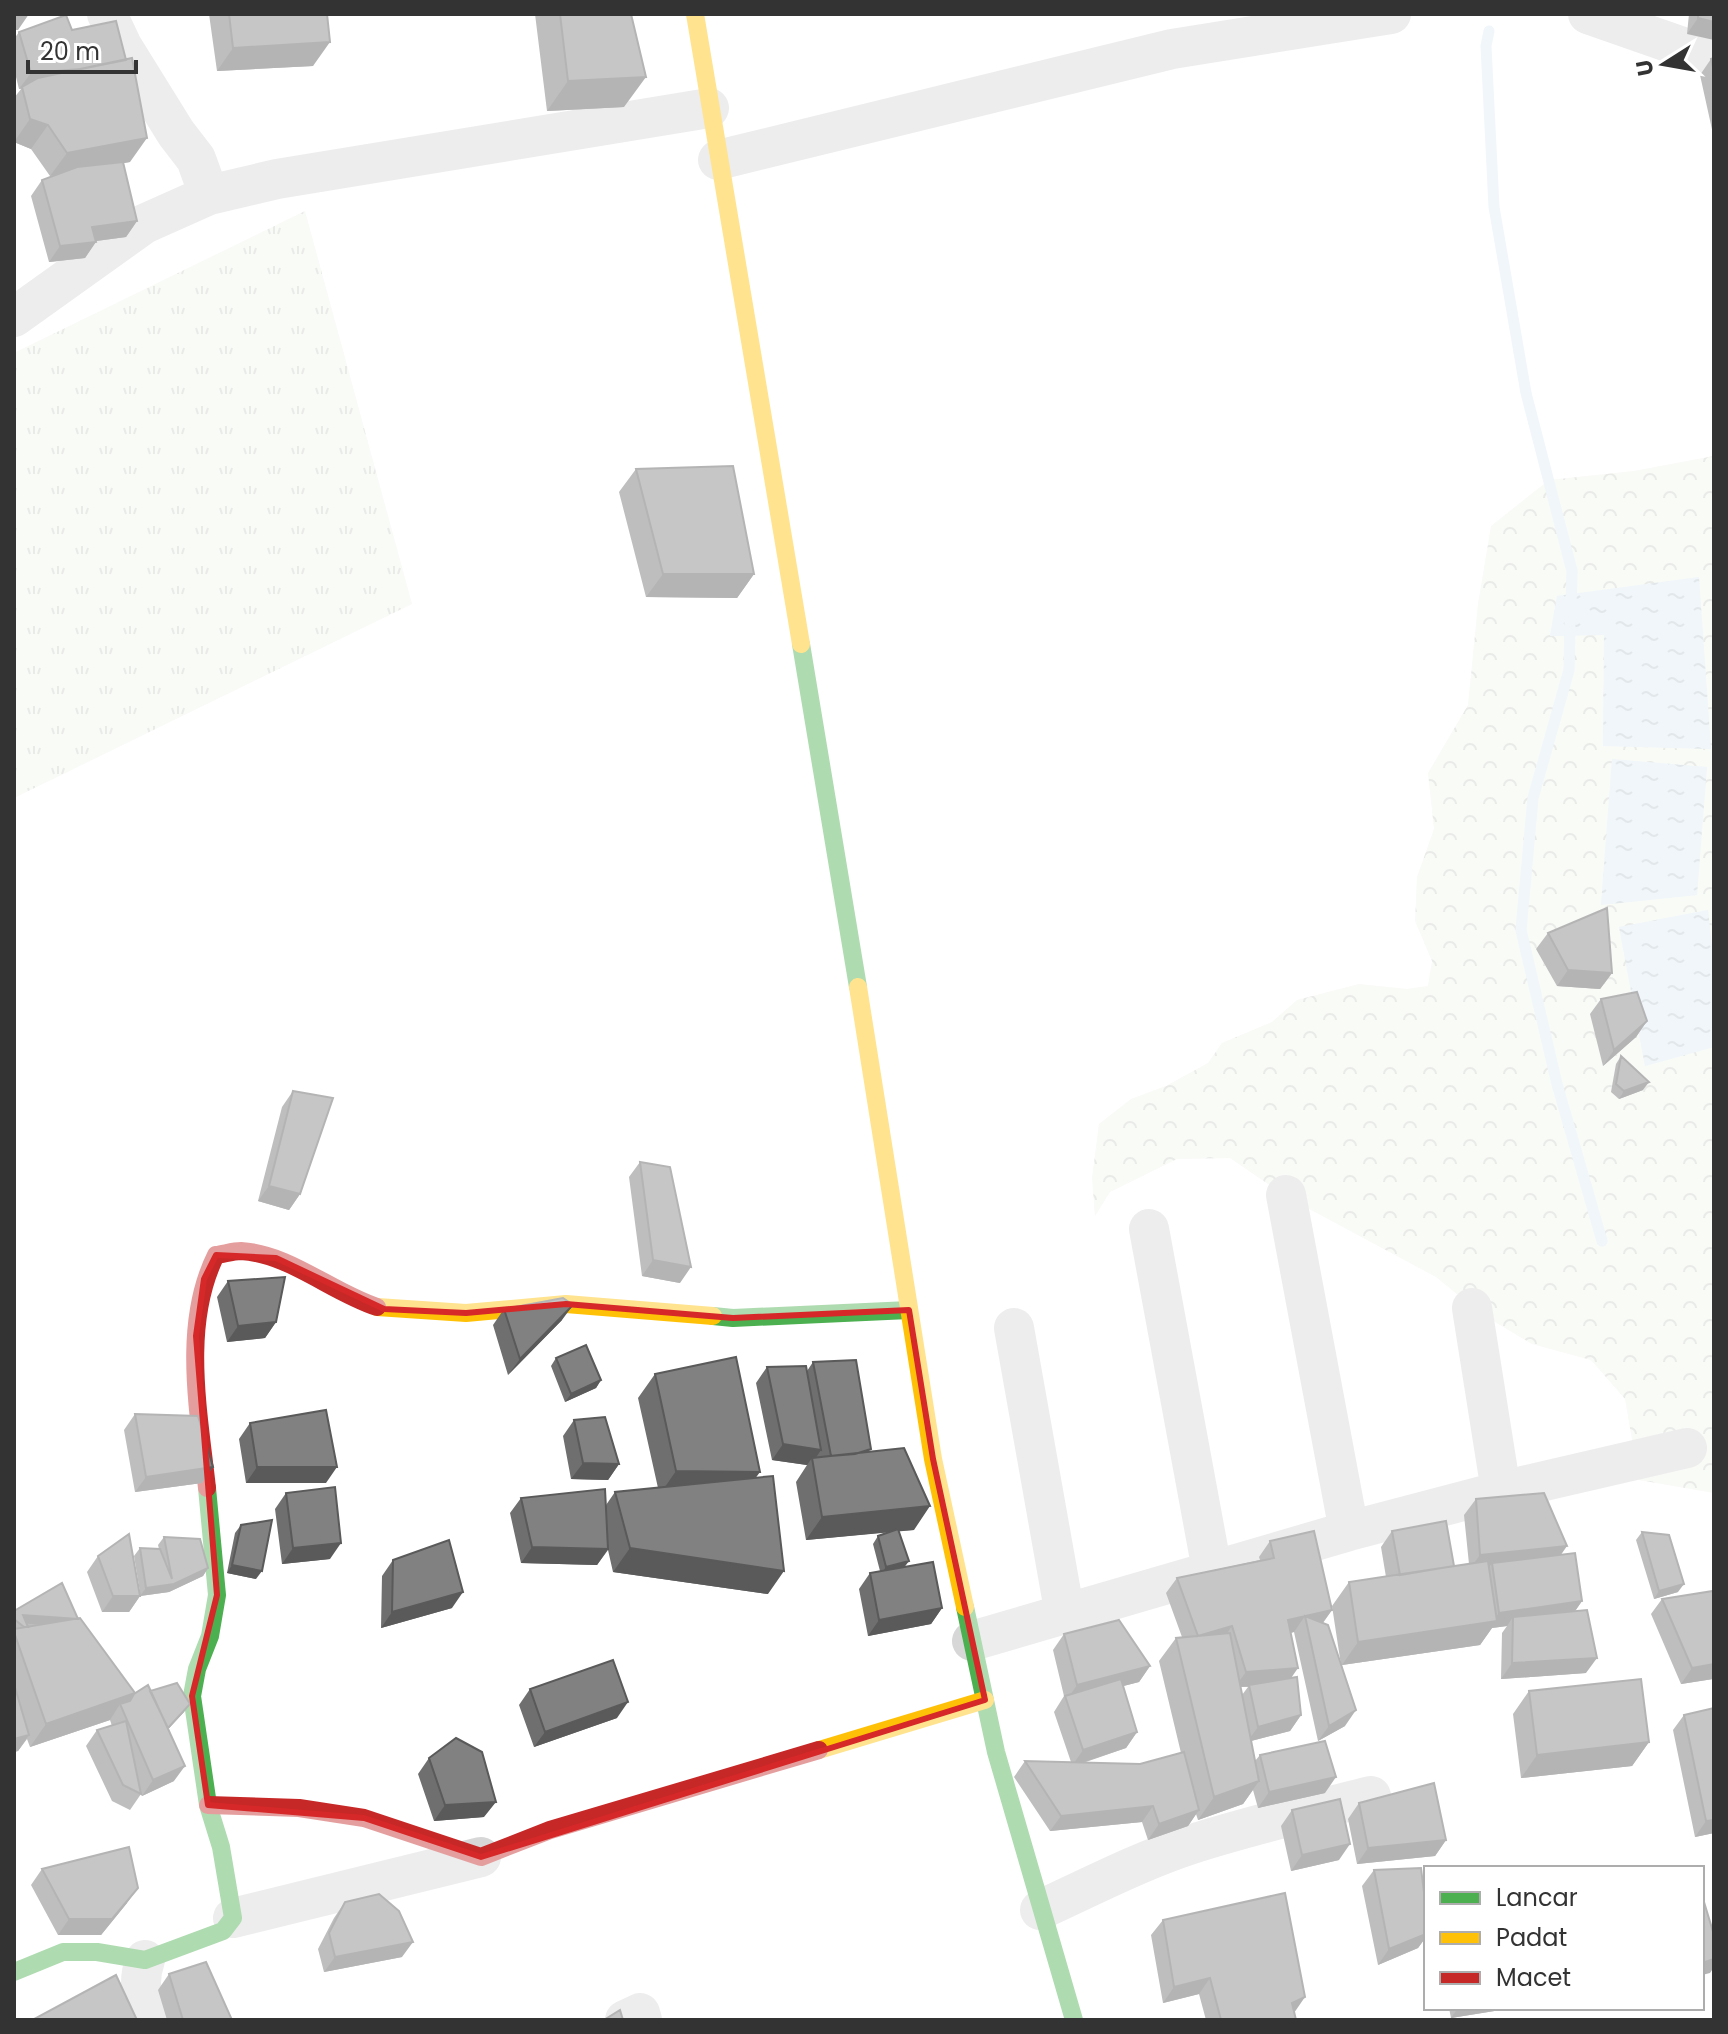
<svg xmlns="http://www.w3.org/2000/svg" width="1728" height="2034" font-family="Poppins,sans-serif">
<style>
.grass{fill:url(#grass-tufts)}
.forest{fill:url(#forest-crowns)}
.water{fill:url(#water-ripples)}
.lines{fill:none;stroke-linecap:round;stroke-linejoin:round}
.stream{stroke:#ddebf3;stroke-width:11}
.street{stroke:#d7d7d7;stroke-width:40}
.fast{stroke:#4caf50;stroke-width:18}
.slow{stroke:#ffc107;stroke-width:18}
.jam{stroke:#c62828;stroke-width:18}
.wall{fill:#6f6f6f;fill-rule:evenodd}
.shaded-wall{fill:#5a5a5a}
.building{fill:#818181;stroke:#5a5a5a;stroke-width:2}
.marked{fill:none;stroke:#d62828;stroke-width:6;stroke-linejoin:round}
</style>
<defs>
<pattern id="grass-tufts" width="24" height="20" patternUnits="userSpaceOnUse" patternTransform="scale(2)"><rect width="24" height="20" fill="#f1f5ed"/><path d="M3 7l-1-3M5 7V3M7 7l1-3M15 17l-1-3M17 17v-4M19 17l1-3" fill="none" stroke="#cfd2cc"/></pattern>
<pattern id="forest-crowns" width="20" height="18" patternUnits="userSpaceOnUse" patternTransform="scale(2)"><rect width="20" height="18" fill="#f1f5ed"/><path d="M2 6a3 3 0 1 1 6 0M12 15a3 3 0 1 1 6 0" fill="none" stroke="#cfd2cc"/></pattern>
<pattern id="water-ripples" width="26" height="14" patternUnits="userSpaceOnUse" patternTransform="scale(2)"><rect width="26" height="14" fill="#ddebf3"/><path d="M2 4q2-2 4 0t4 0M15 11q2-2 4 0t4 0" fill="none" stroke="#becad1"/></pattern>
</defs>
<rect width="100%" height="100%" fill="#fff"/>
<path class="grass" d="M305,211L412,604L14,798V353Z"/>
<path class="forest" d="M1714,456V1493L1639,1480L1625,1399L1591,1360L1532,1344L1480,1313L1436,1277L1287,1197L1230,1158L1177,1159L1110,1192L1095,1216L1092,1178L1099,1124L1131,1099L1166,1086L1208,1063L1222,1043L1272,1022L1297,1000L1359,984L1407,989L1428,986L1432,961L1415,921L1417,877L1434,829L1428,773L1468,705L1478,604L1491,526L1549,480L1634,471Z"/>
<path class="water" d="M1699,577L1711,749L1603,746L1604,635L1550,636L1557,596Z
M1612,759L1707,767L1697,895L1601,905Z
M1708,910L1714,966V1047L1645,1066L1619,927Z"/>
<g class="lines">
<path class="stream" d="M1489,31L1486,46L1494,207L1526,393L1572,571L1571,606
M1570,623L1569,670L1533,798L1521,930L1557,1084L1602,1241"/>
<path class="street" d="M107,14L122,46L176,133L196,159L209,195
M1588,14L1714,58
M718,160L1172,49L1391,14
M14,317L144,224L209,195L277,179L709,108
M1286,1195L1349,1531
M1149,1229L1212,1570
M1472,1308L1501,1491
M1014,1328L1065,1615
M972,1641L1349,1531L1501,1491L1687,1448
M1040,1910C1090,1887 1140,1861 1192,1844C1251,1825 1311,1811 1371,1796
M233,1918L481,1857
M145,1960C137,1984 142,1997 151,2020
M625,2020L640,2013L642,2020"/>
<path class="fast" d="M801,644L858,987
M713,1316L733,1318L909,1310
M965,1607L996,1752L1074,2020
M14,1972L63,1952H97L145,1960L223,1931L233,1918L221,1847L208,1805L192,1696L197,1669L210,1636L217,1595L207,1488"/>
<path class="slow" d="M695,14L801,644
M858,987L933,1459L965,1607
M377,1307L466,1313L566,1304L713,1316
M819,1750L985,1700"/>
<path class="jam" d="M207,1488C199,1413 181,1325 216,1255C224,1254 233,1251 241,1251C290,1254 331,1292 377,1307
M208,1805L299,1808L364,1818L481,1857L550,1830L819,1750"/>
</g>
<path class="wall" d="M209,14H327L313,66L217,71Z
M535,14H631L624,107L547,111Z
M1689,14H1714L1687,34Z
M72,30L130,162L123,163L137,221L126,237L96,241L85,258L49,262L31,196L42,180L56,175L50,176L31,149L14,142V98L21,89H19L14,69V39L19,32Z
M1714,58V134H1713L1700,75L1711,59Z
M636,469L754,574L737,598L646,597L619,492Z
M1548,933L1612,973L1600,989L1557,986L1536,949Z
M1601,999L1647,1021L1636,1037L1603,1066L1590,1014Z
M1621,1056L1643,1090L1619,1099L1611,1092L1616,1064Z
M293,1091L300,1194L289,1210L258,1201L282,1107Z
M640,1162L680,1283L642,1276L629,1177Z
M228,1281L276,1322L265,1338L227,1342L217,1297Z
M504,1309L562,1320L508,1375L493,1325Z
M556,1358L601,1380L596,1388L565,1402L551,1366Z
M813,1362L869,1452L914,1530L898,1531L904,1567L942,1608L931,1624L868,1636L859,1589L870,1573L880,1571L873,1544L878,1536L889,1532L806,1540L796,1482L807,1465L772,1460L756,1383L767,1367L807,1371Z
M655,1374L755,1478L768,1594L613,1572L608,1550L597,1565L521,1563L510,1513L521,1498L606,1505L615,1492L658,1488L638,1398Z
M135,1414L213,1467L202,1483L135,1492L124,1430Z
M574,1420L619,1464L608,1480L571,1479L563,1436Z
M250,1423L326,1483H246L239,1439Z
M286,1493L330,1559L282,1564L275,1509Z
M1476,1499L1561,1555L1582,1601L1575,1611L1586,1673L1501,1679L1502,1633L1507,1626L1492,1628L1480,1645L1342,1665L1345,1726L1318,1741L1294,1632L1290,1633L1291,1678L1301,1715L1290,1731L1251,1741L1255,1761L1260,1755L1325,1793L1258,1808L1253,1790L1243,1804L1198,1820L1196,1814L1188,1826L1148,1840L1142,1822L1050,1831L1014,1777L1025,1761L1071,1762L1054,1712L1064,1696L1053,1650L1064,1634L1150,1666L1139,1682L1123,1686L1137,1732L1126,1748L1083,1763L1140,1764L1181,1753L1159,1661L1176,1638L1182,1637L1166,1593L1177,1578L1260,1560L1259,1557L1270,1541L1332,1610L1323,1623L1341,1665L1332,1606L1349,1582L1386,1577L1381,1547L1392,1531L1454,1566L1469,1564L1464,1515ZM1240,1687H1248L1242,1695Z
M241,1525L256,1579L227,1573L235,1533Z
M1642,1532L1678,1592L1654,1599L1636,1540Z
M164,1537L208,1568L203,1576L169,1592L140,1596L129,1612H102L87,1572L98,1556L140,1592L134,1556L140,1548L159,1549L158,1545Z
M393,1560L452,1608L381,1628L382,1576Z
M1662,1599L1713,1679L1681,1684L1651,1614Z
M14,1611L78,1619L135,1693L150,1691L184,1712L168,1729L174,1781L142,1796L140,1791L141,1794L130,1810L112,1801L86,1746L97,1730L112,1726L110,1720L30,1747L27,1739L18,1751L14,1752Z
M530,1689L617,1718L534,1747L519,1705Z
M1529,1691L1649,1742L1632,1766L1521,1778L1513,1714Z
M1714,1708V1833L1695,1837L1673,1730L1684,1715Z
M429,1758L484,1817L434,1821L418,1774Z
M1359,1803L1446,1840L1435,1856L1357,1864L1348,1819Z
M1292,1810L1339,1860L1291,1871L1281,1826Z
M42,1869L127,1903L101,1935H58L31,1885Z
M1374,1870L1426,1909V1937L1418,1948L1378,1965L1362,1886Z
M345,1902L402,1957L324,1972L318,1949L334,1918Z
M1163,1920L1294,2013L1296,2020H1206L1199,1994L1163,2003L1151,1935Z
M169,1974L232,2020H167L158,1990Z
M1449,2008H1513L1451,2018Z"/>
<path class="shaded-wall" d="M29,14L18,30H14V16Z
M1698,18L1714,22V40L1687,34Z
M330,42L313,66L217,71L233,48Z
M127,66L22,87L19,89L31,73Z
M646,77L624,107L547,111L568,81Z
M30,119L48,125L31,149L14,142Z
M147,138L130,162L50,176L67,153Z
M137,221L126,237L81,243L92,227Z
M96,242L85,258L49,262L60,246Z
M663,574H754L737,598L646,597Z
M1568,970L1612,973L1600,989L1557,986Z
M1647,1021L1636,1037L1603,1066L1614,1050Z
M1649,1082L1643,1090L1619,1099L1624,1091Z
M269,1186L300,1194L289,1210L258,1201Z
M653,1260L691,1267L680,1283L642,1276Z
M573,1305L562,1320L508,1375L520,1359Z
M276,1322L265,1338L227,1342L238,1326Z
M601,1380L596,1388L565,1402L571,1394Z
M783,1444L821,1450L813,1462L812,1458L807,1465L772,1460Z
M583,1463L619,1464L608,1480L571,1479Z
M213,1467L202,1483L135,1492L146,1477Z
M257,1467H337L326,1483H246Z
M676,1471L760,1472L743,1495L660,1494Z
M930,1506L914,1530L806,1540L822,1517Z
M341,1543L330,1559L282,1564L293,1548Z
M1567,1546L1556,1562L1492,1563L1488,1569L1469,1570L1480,1555Z
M532,1547L608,1549L597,1565L521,1563Z
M630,1548L784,1571L768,1594L613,1572Z
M909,1561L903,1569L880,1575L886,1567Z
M232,1565L262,1571L256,1579L227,1573Z
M208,1568L203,1576L169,1592L140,1596L146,1588Z
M1684,1584L1678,1592L1654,1599L1659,1591Z
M463,1592L452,1608L381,1628L392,1612Z
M113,1596H140L129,1612H102Z
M1582,1601L1571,1617H1513L1507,1626L1492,1628L1480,1645L1342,1665L1358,1642L1492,1622L1499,1613Z
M942,1608L931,1624L868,1636L879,1620Z
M1332,1610L1320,1626L1305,1616Z
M23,1615L78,1619L73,1627L17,1623Z
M1305,1616L1294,1632L1277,1636L1288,1620Z
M1232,1626L1221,1642L1198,1636Z
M1597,1658L1586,1673L1501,1679L1512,1663Z
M1714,1664L1713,1679L1681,1684L1692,1668Z
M1150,1666L1139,1682L1066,1701L1077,1685Z
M1298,1668L1287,1684L1235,1687L1246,1672Z
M135,1693L123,1710L120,1704L110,1720L30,1747L46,1724Z
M628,1702L617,1718L534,1747L545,1732Z
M190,1704L184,1712L157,1741L163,1733Z
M1356,1710L1345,1726L1318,1741L1329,1726Z
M1301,1715L1290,1731L1247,1742L1258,1727Z
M1137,1732L1126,1748L1072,1766L1083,1750Z
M29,1735L18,1751L14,1752V1739Z
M1649,1742L1632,1766L1521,1778L1537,1755Z
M185,1766L174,1781L142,1796L153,1780Z
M1336,1777L1325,1793L1258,1808L1269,1792Z
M1259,1781L1243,1804L1198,1820L1214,1797Z
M496,1802L484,1817L434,1821L445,1805Z
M1153,1806L1142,1822L1050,1831L1061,1816Z
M1199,1810L1188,1826L1148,1840L1159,1824Z
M1714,1820V1833L1695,1837L1706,1821Z
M1446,1840L1435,1856L1357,1864L1368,1848Z
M1350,1844L1339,1860L1291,1871L1302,1855Z
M138,1888L127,1903L101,1935H58L69,1919Z
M1426,1934V1937L1418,1948L1378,1965L1389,1949Z
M413,1942L402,1957L324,1972L335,1957Z
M1714,1959V1967L1710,1973L1702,1975V1963Z
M1210,1978L1199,1994L1163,2003L1174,1987Z
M1305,1997L1294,2013L1292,2003Z
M1458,2008H1513L1451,2018Z"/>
<path class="building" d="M229,14H327L330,42L233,48Z
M560,14H631L646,77L568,81Z
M1698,14H1714V22L1698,18Z
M66,15L72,30L116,21L126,60L81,69L31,73L19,32Z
M132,58L147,138L67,153L48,125L30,119L22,87L38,78Z
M1714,58V73L1711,59Z
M123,162L137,221L92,227L96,242L60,246L42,180L77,167Z
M733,466L754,574H663L636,469Z
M1607,908L1612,973L1568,970L1548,933Z
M1637,992L1647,1021L1614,1050L1601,999Z
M1621,1056L1649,1082L1624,1091L1616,1084Z
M293,1091L333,1098L300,1194L269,1186Z
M640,1162L670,1167L691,1267L653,1260Z
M285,1277L276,1322L238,1326L228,1281Z
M563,1298L573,1305L520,1359L504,1309Z
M586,1345L601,1380L571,1394L556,1358Z
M736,1357L760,1472L676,1471L655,1374Z
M856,1360L871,1449L855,1454L831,1456L813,1362Z
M806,1366L821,1450L783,1444L767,1367Z
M326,1410L337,1467H257L250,1423Z
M135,1414L198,1416L213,1467L146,1477Z
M605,1417L619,1464L583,1463L574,1420Z
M904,1448L930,1506L822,1517L812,1458Z
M773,1476L784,1571L630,1548L615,1492Z
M335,1487L341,1543L293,1548L286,1493Z
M605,1489L608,1549L532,1547L521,1498Z
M1544,1493L1567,1546L1480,1555L1476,1499Z
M272,1520L262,1571L232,1565L241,1525Z
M1446,1521L1454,1566L1400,1575L1392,1531Z
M898,1529L909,1561L886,1567L878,1536Z
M1314,1531L1332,1610L1288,1620L1298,1668L1246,1672L1232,1626L1198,1636L1177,1578L1274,1558L1270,1541Z
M1642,1532L1669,1535L1684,1584L1659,1591Z
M129,1534L140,1596H113L98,1556Z
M164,1537L200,1539L208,1568L174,1584L146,1588L140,1548L160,1549L172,1579Z
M449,1540L463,1592L392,1612L393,1560Z
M1575,1553L1582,1601L1499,1613L1492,1563Z
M1488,1561L1497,1621L1358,1642L1349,1582Z
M933,1562L942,1608L879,1620L870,1573Z
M62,1583L78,1619L23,1615L28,1627H24L14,1619V1611Z
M1713,1591L1714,1598V1664L1692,1668L1662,1599Z
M1587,1610L1597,1658L1512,1663L1513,1617Z
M1305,1616L1328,1625L1356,1710L1329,1726Z
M80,1618L135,1693L46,1724L14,1632V1629Z
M1119,1620L1150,1666L1077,1685L1064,1634Z
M1230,1633L1259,1781L1214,1797L1176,1638Z
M613,1660L628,1702L545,1732L530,1689Z
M1297,1677L1301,1715L1258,1727L1249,1685Z
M1121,1679L1137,1732L1083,1750L1065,1696Z
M1641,1679L1649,1742L1537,1755L1529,1691Z
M177,1683L190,1704L168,1728L150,1691Z
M14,1684L29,1735L14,1739Z
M148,1685L185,1766L153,1780L120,1704L130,1701L134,1694Z
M1714,1708V1820L1706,1821L1684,1715Z
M126,1721L141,1794L123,1785L97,1730Z
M456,1738L482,1752L496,1802L445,1805L429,1758Z
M1325,1741L1336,1777L1269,1792L1260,1755Z
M1184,1752L1199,1810L1159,1824L1153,1806L1061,1816L1025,1761L1140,1764Z
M1434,1783L1446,1840L1368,1848L1359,1803Z
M1340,1799L1350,1844L1302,1855L1292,1810Z
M129,1847L138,1888L112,1919H69L42,1869Z
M1421,1868L1426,1909V1934L1389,1949L1374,1870Z
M1285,1893L1305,1997L1292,2003L1296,2020H1221L1210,1978L1174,1987L1163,1920Z
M379,1894L399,1911L413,1942L335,1957L329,1933L345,1902Z
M1702,1902H1704L1714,1935V1959L1702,1963Z
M206,1962L232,2020H183L169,1974Z
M116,1975L137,2020H34V2019Z
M620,2010L623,2020H604Z"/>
<path d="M0 0H1728V2034H0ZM216,1255L276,1258L384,1309L466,1313L566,1304L733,1318L909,1310L933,1459L985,1700L481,1857L364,1818L208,1805L192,1696L217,1595L196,1336L204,1279Z" fill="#fff" fill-opacity=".55" fill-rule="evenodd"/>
<path class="marked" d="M216,1255L276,1258L384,1309L466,1313L566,1304L733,1318L909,1310L933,1459L985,1700L481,1857L364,1818L208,1805L192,1696L217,1595L196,1336L204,1279Z"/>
<rect width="1728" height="2034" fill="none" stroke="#333333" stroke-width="32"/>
<rect x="1424" y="1866" width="280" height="144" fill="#ffffff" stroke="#adadad" stroke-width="2"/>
<rect x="1440" y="1892" width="40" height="12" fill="#4caf50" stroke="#adadad" stroke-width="2"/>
<text x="1496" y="1906" font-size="24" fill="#333333">Lancar</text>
<rect x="1440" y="1932" width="40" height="12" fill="#ffc107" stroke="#adadad" stroke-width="2"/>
<text x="1496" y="1946" font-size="24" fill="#333333">Padat</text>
<rect x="1440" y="1972" width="40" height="12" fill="#c62828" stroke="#adadad" stroke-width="2"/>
<text x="1496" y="1986" font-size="24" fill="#333333">Macet</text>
<g transform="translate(1664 64) rotate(259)" stroke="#ffffff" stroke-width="6" paint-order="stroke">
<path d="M0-6L14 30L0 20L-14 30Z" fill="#333333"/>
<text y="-12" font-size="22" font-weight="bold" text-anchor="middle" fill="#333333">U</text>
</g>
<path d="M28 60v12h108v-12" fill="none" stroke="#333333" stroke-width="4"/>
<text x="40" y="60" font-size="24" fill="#333333" stroke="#ffffff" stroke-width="6" paint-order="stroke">20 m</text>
</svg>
